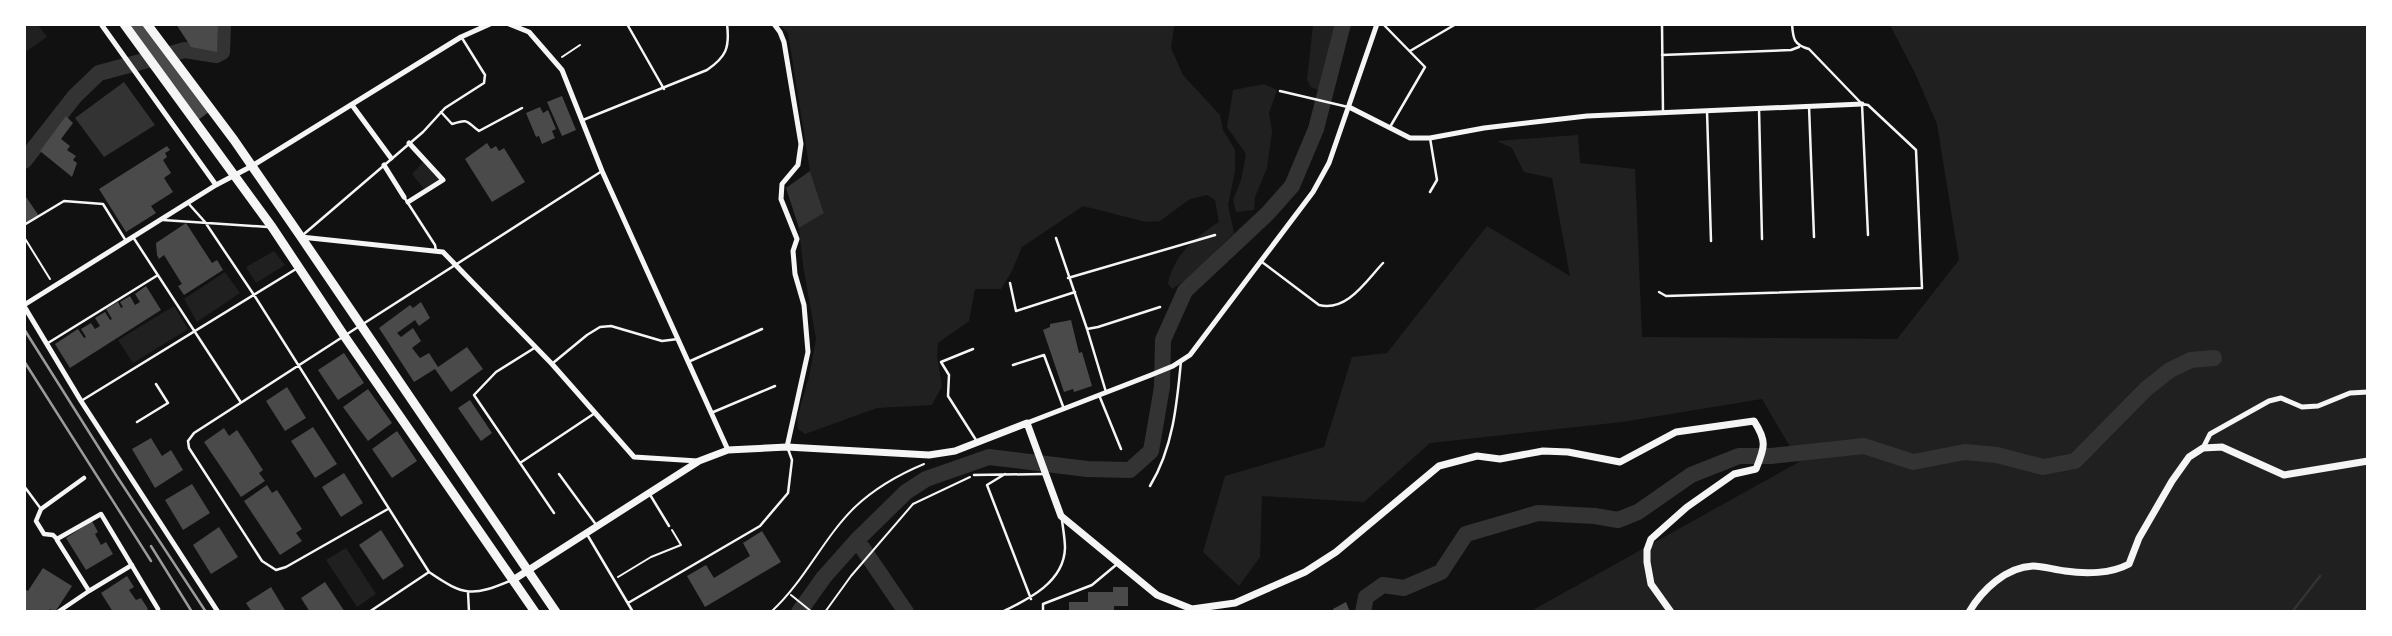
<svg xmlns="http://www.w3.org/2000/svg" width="2392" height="636" font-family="'Alegreya Sans',sans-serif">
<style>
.green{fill:#202020}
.water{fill:#333}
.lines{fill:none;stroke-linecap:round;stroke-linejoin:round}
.stream{stroke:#333;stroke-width:2.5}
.river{stroke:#333;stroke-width:16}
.building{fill:#4a4a4a}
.path{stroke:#f5f5f5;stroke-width:2}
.service{stroke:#f5f5f5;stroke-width:2.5}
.pedestrian{stroke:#f5f5f5;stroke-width:4.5}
.minor{stroke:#f5f5f5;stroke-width:5}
.tertiary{stroke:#f5f5f5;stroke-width:7}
.primary{stroke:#f5f5f5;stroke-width:9}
.rail{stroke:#9a9a9a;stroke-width:2.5}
</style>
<rect width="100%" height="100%" fill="#111"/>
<path class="green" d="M25,24L38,25L47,37L25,52Z
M780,25H1177L1174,27L1171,48L1183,75L1220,115L1223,130L1235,150V171L1228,205L1234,233L1190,277L1172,289L1168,284C1173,256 1195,237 1219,222L1215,200L1207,195L1190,199L1160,221L1146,222L1083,206L1022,247L1012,271L1001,289H975L969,321L938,343L937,357L942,386L932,405L877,408L805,434L798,429L797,418L809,377L816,339L803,265L799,228L824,212L810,171L788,33Z
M1313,25H1337L1323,80L1318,90L1311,87L1307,80Z
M1890,25H2367V611H1531L1799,462L1762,399L1622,422L1430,443L1364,502L1262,496L1260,557L1239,586L1203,552L1225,476L1324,447L1352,357L1387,353L1487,226L1570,276L1552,178L1524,172L1512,148L1497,141L1578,135L1580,163L1635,169L1642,337L1897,339L1959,260L1937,124L1915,73Z
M1264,84L1277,90L1269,113L1272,132L1267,168L1255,197L1254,210L1236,212L1233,200L1241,180L1246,154L1227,127L1233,90Z
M423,162L439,179L424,189L412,174Z
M274,251L285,265L256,283L246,267Z
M225,272L240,293L197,322L184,299Z
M174,306L188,329L133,363L118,340Z
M346,548L376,594L357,607L326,560Z"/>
<path class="water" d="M124,82L155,125L104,157L75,118Z
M810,171L824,213L799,228L786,188Z"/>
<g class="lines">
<path class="stream" d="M2292,612L2320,576"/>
<path class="river" d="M24,161L75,96L99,73L185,50L216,55L222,52L223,24
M857,540L906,612
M799,612L824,577L857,540L906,492L926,479L989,457L1087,469L1130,470L1151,451L1162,387L1163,340L1185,291L1268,213L1292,186L1316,129L1343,24
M1363,612L1366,597L1383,585L1404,588L1441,572L1466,534L1538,513L1595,516L1618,520L1638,512L1691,475L1739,456H1771L1864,446L1913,462L1965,452L1997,455L2043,467L2075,461L2146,389L2170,370L2191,360L2214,358"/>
</g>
<path class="building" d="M130,24H144L209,112L198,120L127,26Z
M176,24H218L217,52L191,47Z
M562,96L576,130L562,136L547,102Z
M540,107L543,113L548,110L556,129L552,131L555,138L542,144L539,136L536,137L526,113Z
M66,116L73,123L61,139L70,146L67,150L76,156L73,160L77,163L72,177L40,151Z
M487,143L491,149L496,146L499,151L504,148L525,182L492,202L465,159Z
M167,146L170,150L165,153L167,157L163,160L171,173L164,178L173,192L151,206L156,213L126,232L99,189Z
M24,194L39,216L24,225Z
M186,223L212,263L217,260L223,270L184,295L178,286L182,284L164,255L159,259L157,255L156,243Z
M146,286L161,310L70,368L55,344L78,329L84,338L86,337L81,329L91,323L95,329L100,326L95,318L105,312L110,320L112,319L106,309L118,302L121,308L123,307L120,302L130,296L135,305L140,302L135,294Z
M421,302L430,318L419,326L415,320L397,333L401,337L413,328L421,341L412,348L420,358L429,353L438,367L467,347L483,369L451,392L435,369L414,382L379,328L410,305L413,308Z
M1071,320L1079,353L1082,352L1092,386L1074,392L1073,389L1064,392L1043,330L1050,327V324Z
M344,353L364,383L338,400L318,370Z
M287,387L306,418L285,431L266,401Z
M368,389L392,423L368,441L343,407Z
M470,400L492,433L481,441L458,408Z
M313,427L337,464L315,478L291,441Z
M224,428L229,436L237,430L263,470L259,473L265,481L241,497L204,442Z
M397,431L417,461L392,478L372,449Z
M151,438L162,456L171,450L183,470L155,488L132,449Z
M344,473L363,503L341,517L322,487Z
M192,484L210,513L183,530L165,500Z
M267,485L272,493L277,490L302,529L296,533L302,541L280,555L244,501Z
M92,521L98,532L95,534L101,545L106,542L113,554L86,570L66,538Z
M219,527L238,557L211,574L193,545Z
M381,530L404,566L383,580L359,545Z
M762,531L781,562L705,607L687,576L706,565L714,578L750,556L743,543Z
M43,568L72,586L55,612L50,609L48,612H24V589L28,591Z
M127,576L134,587L129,590L136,600L141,598L148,609L144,612H113L101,593Z
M325,582L345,612H310L301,598Z
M271,587L286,612H252L246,603Z
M1113,587H1128V606H1114V612H1069V602H1088V592H1113Z
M1346,602L1350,612H1334L1333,609Z"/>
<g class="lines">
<path class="path" d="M562,57L580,45
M24,237L50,279
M618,577L651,557L681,545L672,530
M791,595L812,612
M771,612C805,581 823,538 855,507C874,489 900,474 924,464
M825,612L851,576L913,504L970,477"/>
<path class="service" d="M627,24L664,89
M1383,24L1425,67L1390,127
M1662,24L1663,113
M1792,24C1793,39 1794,45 1809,49L1862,104
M1410,51L1456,24
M1662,55L1791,50L1799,47
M1280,91L1348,107
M1862,104L1868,235
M1809,106L1814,237
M1759,108L1762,239
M1707,111L1711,241
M441,112L452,124C470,118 466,122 479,131L522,108
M583,120L707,70C726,57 730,48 727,24
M1430,192L1437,180L1430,138
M404,197L435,245L436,251
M188,203L205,222L254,295L429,572C464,596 472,597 512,580
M163,220L268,227
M24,225L64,201L103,204L126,241
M304,234L423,132L445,108L484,83L485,75L462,38
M133,237L240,401
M1056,238L1087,329L1106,392
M1262,262L1319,305C1347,312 1366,281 1383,263
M1068,278L1215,235
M1010,283L1016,311L1075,292
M1659,292L1666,296L1922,288L1916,150L1868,105L1862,104
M363,324L602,171
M358,327L194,433L188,441L189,448L262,561L276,570L286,567L388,509
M1087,329L1098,327L1160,307
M48,343L158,275
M536,347L496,372L474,395L554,513
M973,349L941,362L949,375L948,396L976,440
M688,362L762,329
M553,363L587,335L600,327L611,326L662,341L678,339
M1013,365L1044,355L1064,409
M1099,395L1121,449
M81,401L296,269
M711,413L775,386
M137,422L168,403L156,384
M520,463L595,413
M559,474L597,526
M1005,474L987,485L1031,599
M974,475L1044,474
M24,486L41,509
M1150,486C1173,448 1177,404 1181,361
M649,493L669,526
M588,536L633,612
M468,592L469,612
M628,603L760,526L788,493L792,460L788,449
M369,612L429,572
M1002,612C1029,599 1064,582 1065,548C1065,539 1063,529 1062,520
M1043,612V604L1092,585L1116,565"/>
<path class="pedestrian" d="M84,478L41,509L36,521L44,534L53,535L57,539L101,514L158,609
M57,540L89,591L58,612
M89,591L132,565"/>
<path class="minor" d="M101,24L216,185
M509,24L529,32L562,70L602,171L728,450
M774,24L780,32L784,42L801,144L798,165L782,184L781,199L797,239L793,251L795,274L804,305L808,352L787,447
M352,105L391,158
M1349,107L1410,138H1430L1484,128L1587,116L1862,104
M384,165L404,197
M408,202L443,180L409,143
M301,237L443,252L552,364L634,457L698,461
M24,305L216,185L252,166L461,37L490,24
M24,306L81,401L218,612
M1027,423L1151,375L1173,366L1190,355L1313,192L1329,163L1377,24
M2203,448L2210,434L2269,401L2281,398L2302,407L2318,406L2350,393L2368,392"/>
<path class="tertiary" d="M513,580L699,461L728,450L787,447L929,455L955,451L1027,423L1061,516L1157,595L1192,609L1235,603L1305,572L1336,552L1439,466L1477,456L1500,459L1543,451L1568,452L1620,462L1676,432L1754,421C1767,441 1765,447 1756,469L1734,474L1687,507L1651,539L1647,550V562L1651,584L1671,612
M1969,612C1982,590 2006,567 2033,566C2043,566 2055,570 2065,571C2085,574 2111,574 2129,564L2139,538L2172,481L2189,457L2203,448L2222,447L2284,475L2368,461"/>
<path class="primary" d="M124,24L272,227L345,337L535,612
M147,24L234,140L301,237L556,612"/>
<path class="rail" d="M24,329L116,475L206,612
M24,361L151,561
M151,546L192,612"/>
</g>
<rect width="2392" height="636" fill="none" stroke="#ffffff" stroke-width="52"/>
</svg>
